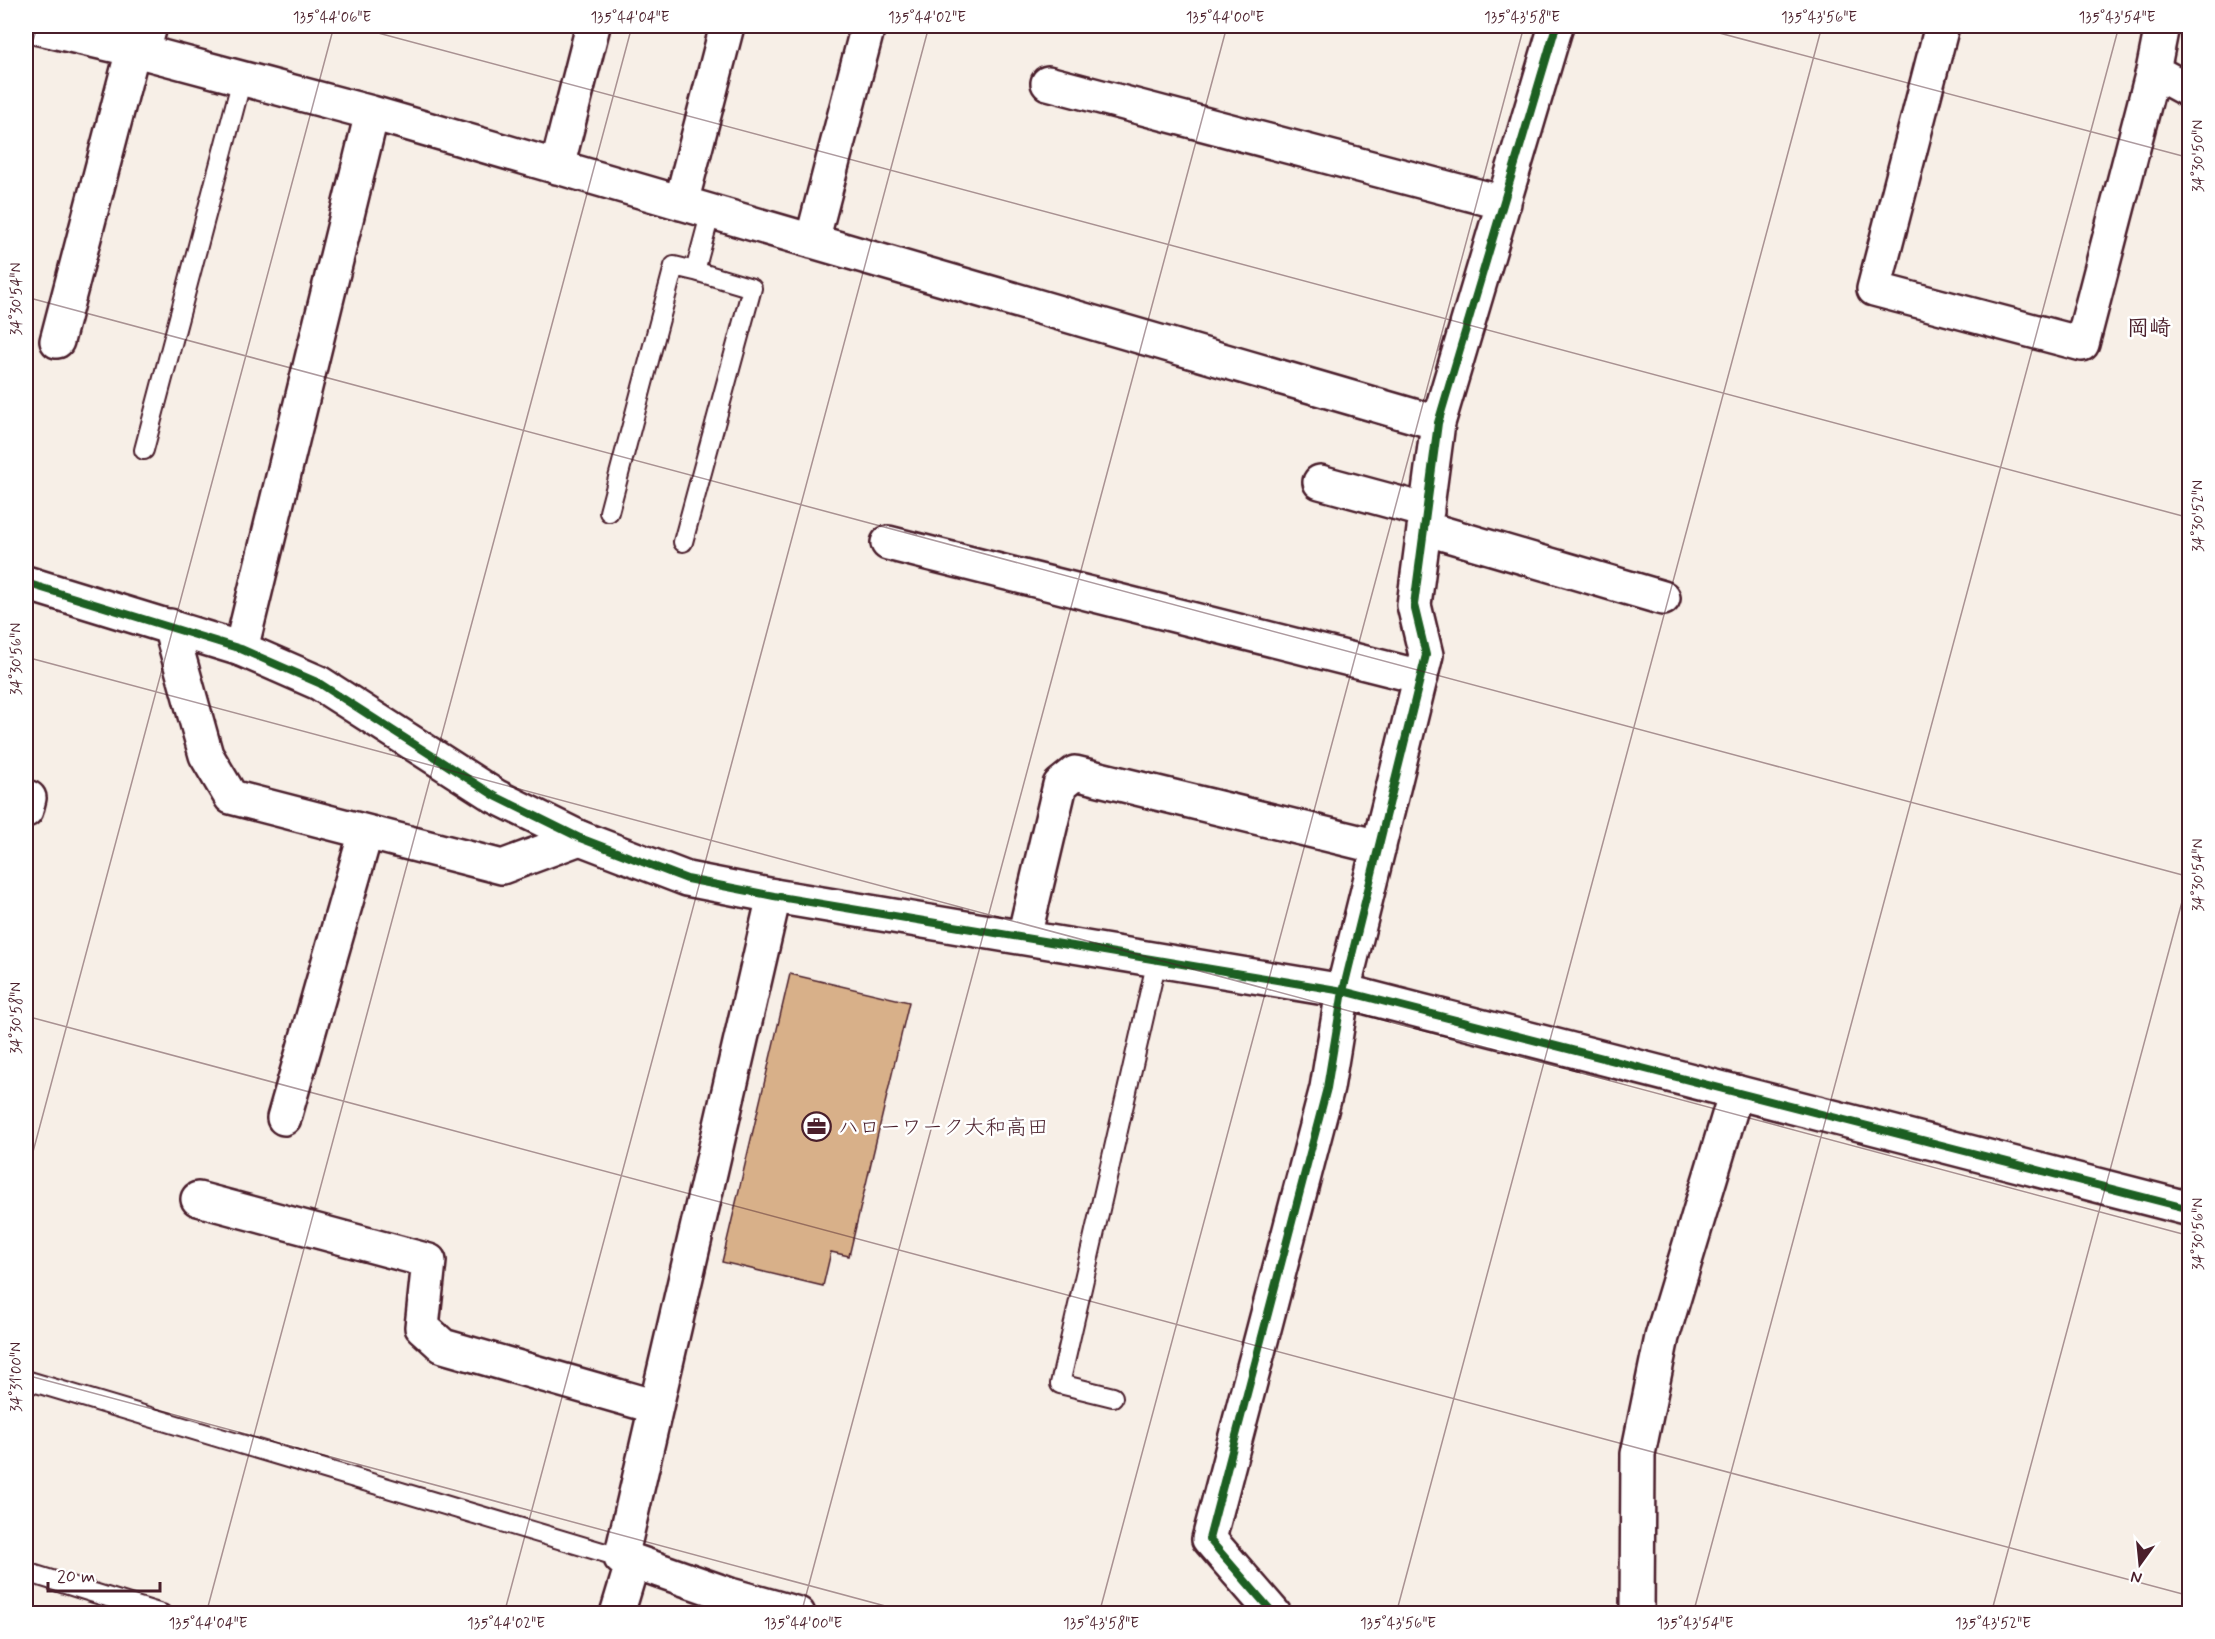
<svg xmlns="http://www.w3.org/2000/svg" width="2215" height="1639" font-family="Mynerve,'Klee One',sans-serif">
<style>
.building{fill:#d8b089;stroke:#4a1f2b;stroke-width:1.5}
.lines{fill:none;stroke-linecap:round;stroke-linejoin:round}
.service-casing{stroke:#4a1f2b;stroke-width:22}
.minor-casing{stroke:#4a1f2b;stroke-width:38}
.tertiary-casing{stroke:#4a1f2b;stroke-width:38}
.service{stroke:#fff;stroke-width:18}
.minor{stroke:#fff;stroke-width:33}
.tertiary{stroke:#fff;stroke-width:33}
.cycleway-casing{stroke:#fff;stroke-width:11}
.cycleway{stroke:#1b5e20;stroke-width:8}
.ticks{fill:none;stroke:#4a1f2b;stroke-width:1.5;stroke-opacity:0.45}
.labels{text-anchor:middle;stroke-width:5;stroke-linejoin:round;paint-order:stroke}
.poi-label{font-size:21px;fill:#4a1f2b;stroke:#fff;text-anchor:start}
.neighbourhood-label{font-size:22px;font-weight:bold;fill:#4a1f2b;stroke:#fff}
.neatline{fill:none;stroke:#4a1f2b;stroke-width:2}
.ticks-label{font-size:15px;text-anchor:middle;fill:#4a1f2b}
</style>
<rect width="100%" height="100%" fill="#f7efe7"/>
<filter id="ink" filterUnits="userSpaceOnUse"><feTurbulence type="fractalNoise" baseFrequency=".0167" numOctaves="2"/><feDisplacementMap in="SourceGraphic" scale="12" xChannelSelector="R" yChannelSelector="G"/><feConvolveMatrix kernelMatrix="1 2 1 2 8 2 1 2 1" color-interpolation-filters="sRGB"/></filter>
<g filter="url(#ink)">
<path class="building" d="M790,974L909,1002L849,1256L831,1252L823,1286L722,1262Z"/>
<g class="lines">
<defs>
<path id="service" d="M144,450L242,79
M609,512L674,266L695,271L711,211
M683,542L752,288L695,271
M26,1380L629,1560
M1113,1397L1060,1384L1157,960
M26,1572L162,1614"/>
<path id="minor" d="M31,26L143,52L372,113L1438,423
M1942,26L1874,289L2082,344L2153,71L2162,26
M143,52L150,26
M2153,71L2190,91
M1048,83L1504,203
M557,167L593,26
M681,203L727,26
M812,241L868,26
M57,341L133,50
M1320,482L1427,511
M1424,528L1663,598
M888,543L1421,677
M170,626L206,755L231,797L502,867L580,838
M241,649L372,113
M26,797L29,798L26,810
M1024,937L1060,785L1075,773L1379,847
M284,1118L366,832
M198,1199L429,1261L422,1327L443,1346L656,1407
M621,1558L774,896
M617,1614L633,1561L730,1595L798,1614
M1274,1614L1209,1539L1327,1088L1343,991L1426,655L1414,605L1438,423L1556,26
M1637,1614L1638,1454L1662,1337L1736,1092"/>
<path id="tertiary" d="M26,583L241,649L319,683L495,796L580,838L687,879L774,896L1343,991L2190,1209"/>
</defs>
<use href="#service" class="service-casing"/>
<use href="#minor" class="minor-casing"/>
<use href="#tertiary" class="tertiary-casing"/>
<use href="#service" class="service"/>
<use href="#minor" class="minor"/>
<use href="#tertiary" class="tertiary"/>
<defs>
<path id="cycleway" d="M26,583L241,649L319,683L495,796L580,838L687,879L774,896L1343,991L2190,1209
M1274,1614L1209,1539L1327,1088L1343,991L1426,655L1414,605L1438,423L1556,26"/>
</defs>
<use href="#cycleway" class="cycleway-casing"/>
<use href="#cycleway" class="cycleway"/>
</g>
</g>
<path class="ticks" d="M352,26L2190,518M1693,26L2190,158M26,68L37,26M26,297L2190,877M26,657L2190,1236M26,1016L2190,1596M26,1178L334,26M26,1375L915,1614M206,1614L632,26M504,1614L929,26M801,1614L1227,26M1099,1614L1524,26M1396,1614L1822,26M1693,1614L2119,26M1991,1614L2190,872"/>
<defs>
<symbol id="office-ring" viewBox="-11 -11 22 22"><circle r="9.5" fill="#fff" stroke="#4a1f2b" stroke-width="1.5"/><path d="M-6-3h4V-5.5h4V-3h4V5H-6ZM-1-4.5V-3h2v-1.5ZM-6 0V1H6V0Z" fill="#4a1f2b"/></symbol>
</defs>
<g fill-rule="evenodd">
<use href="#office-ring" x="800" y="1110" width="33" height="33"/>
</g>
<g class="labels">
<g class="poi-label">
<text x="838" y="1134">ハローワーク大和高田</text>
</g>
<g class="neighbourhood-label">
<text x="2149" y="335">岡崎</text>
</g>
</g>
<rect width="2215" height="1639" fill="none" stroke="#fff" stroke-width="66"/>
<g transform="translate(2140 1564) rotate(195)" stroke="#ffffff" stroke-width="4.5" paint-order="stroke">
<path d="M0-4.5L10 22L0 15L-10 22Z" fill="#4a1f2b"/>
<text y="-9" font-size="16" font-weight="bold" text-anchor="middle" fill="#4a1f2b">N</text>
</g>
<path d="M48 1582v9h112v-9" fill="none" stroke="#4a1f2b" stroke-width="3"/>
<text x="57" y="1582" font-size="18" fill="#4a1f2b" stroke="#ffffff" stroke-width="4.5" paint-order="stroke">20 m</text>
<rect x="33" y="33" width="2149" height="1573" class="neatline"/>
<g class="ticks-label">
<text x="332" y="22">135°44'06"E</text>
<text x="630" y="22">135°44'04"E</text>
<text x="927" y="22">135°44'02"E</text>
<text x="1225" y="22">135°44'00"E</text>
<text x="1522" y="22">135°43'58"E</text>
<text x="1819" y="22">135°43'56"E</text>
<text x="2117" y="22">135°43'54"E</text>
<text transform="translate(2198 156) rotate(-90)" y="5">34°30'50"N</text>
<text transform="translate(16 299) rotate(-90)" y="5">34°30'54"N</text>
<text transform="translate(2198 516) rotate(-90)" y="5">34°30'52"N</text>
<text transform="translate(16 659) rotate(-90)" y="5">34°30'56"N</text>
<text transform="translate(2198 875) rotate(-90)" y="5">34°30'54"N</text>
<text transform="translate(16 1018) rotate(-90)" y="5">34°30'58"N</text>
<text transform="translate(2198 1234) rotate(-90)" y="5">34°30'56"N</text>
<text transform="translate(16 1377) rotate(-90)" y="5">34°31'00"N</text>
<text x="208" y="1628">135°44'04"E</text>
<text x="506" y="1628">135°44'02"E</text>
<text x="803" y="1628">135°44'00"E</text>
<text x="1101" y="1628">135°43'58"E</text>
<text x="1398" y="1628">135°43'56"E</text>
<text x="1695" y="1628">135°43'54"E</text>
<text x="1993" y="1628">135°43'52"E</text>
</g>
</svg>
